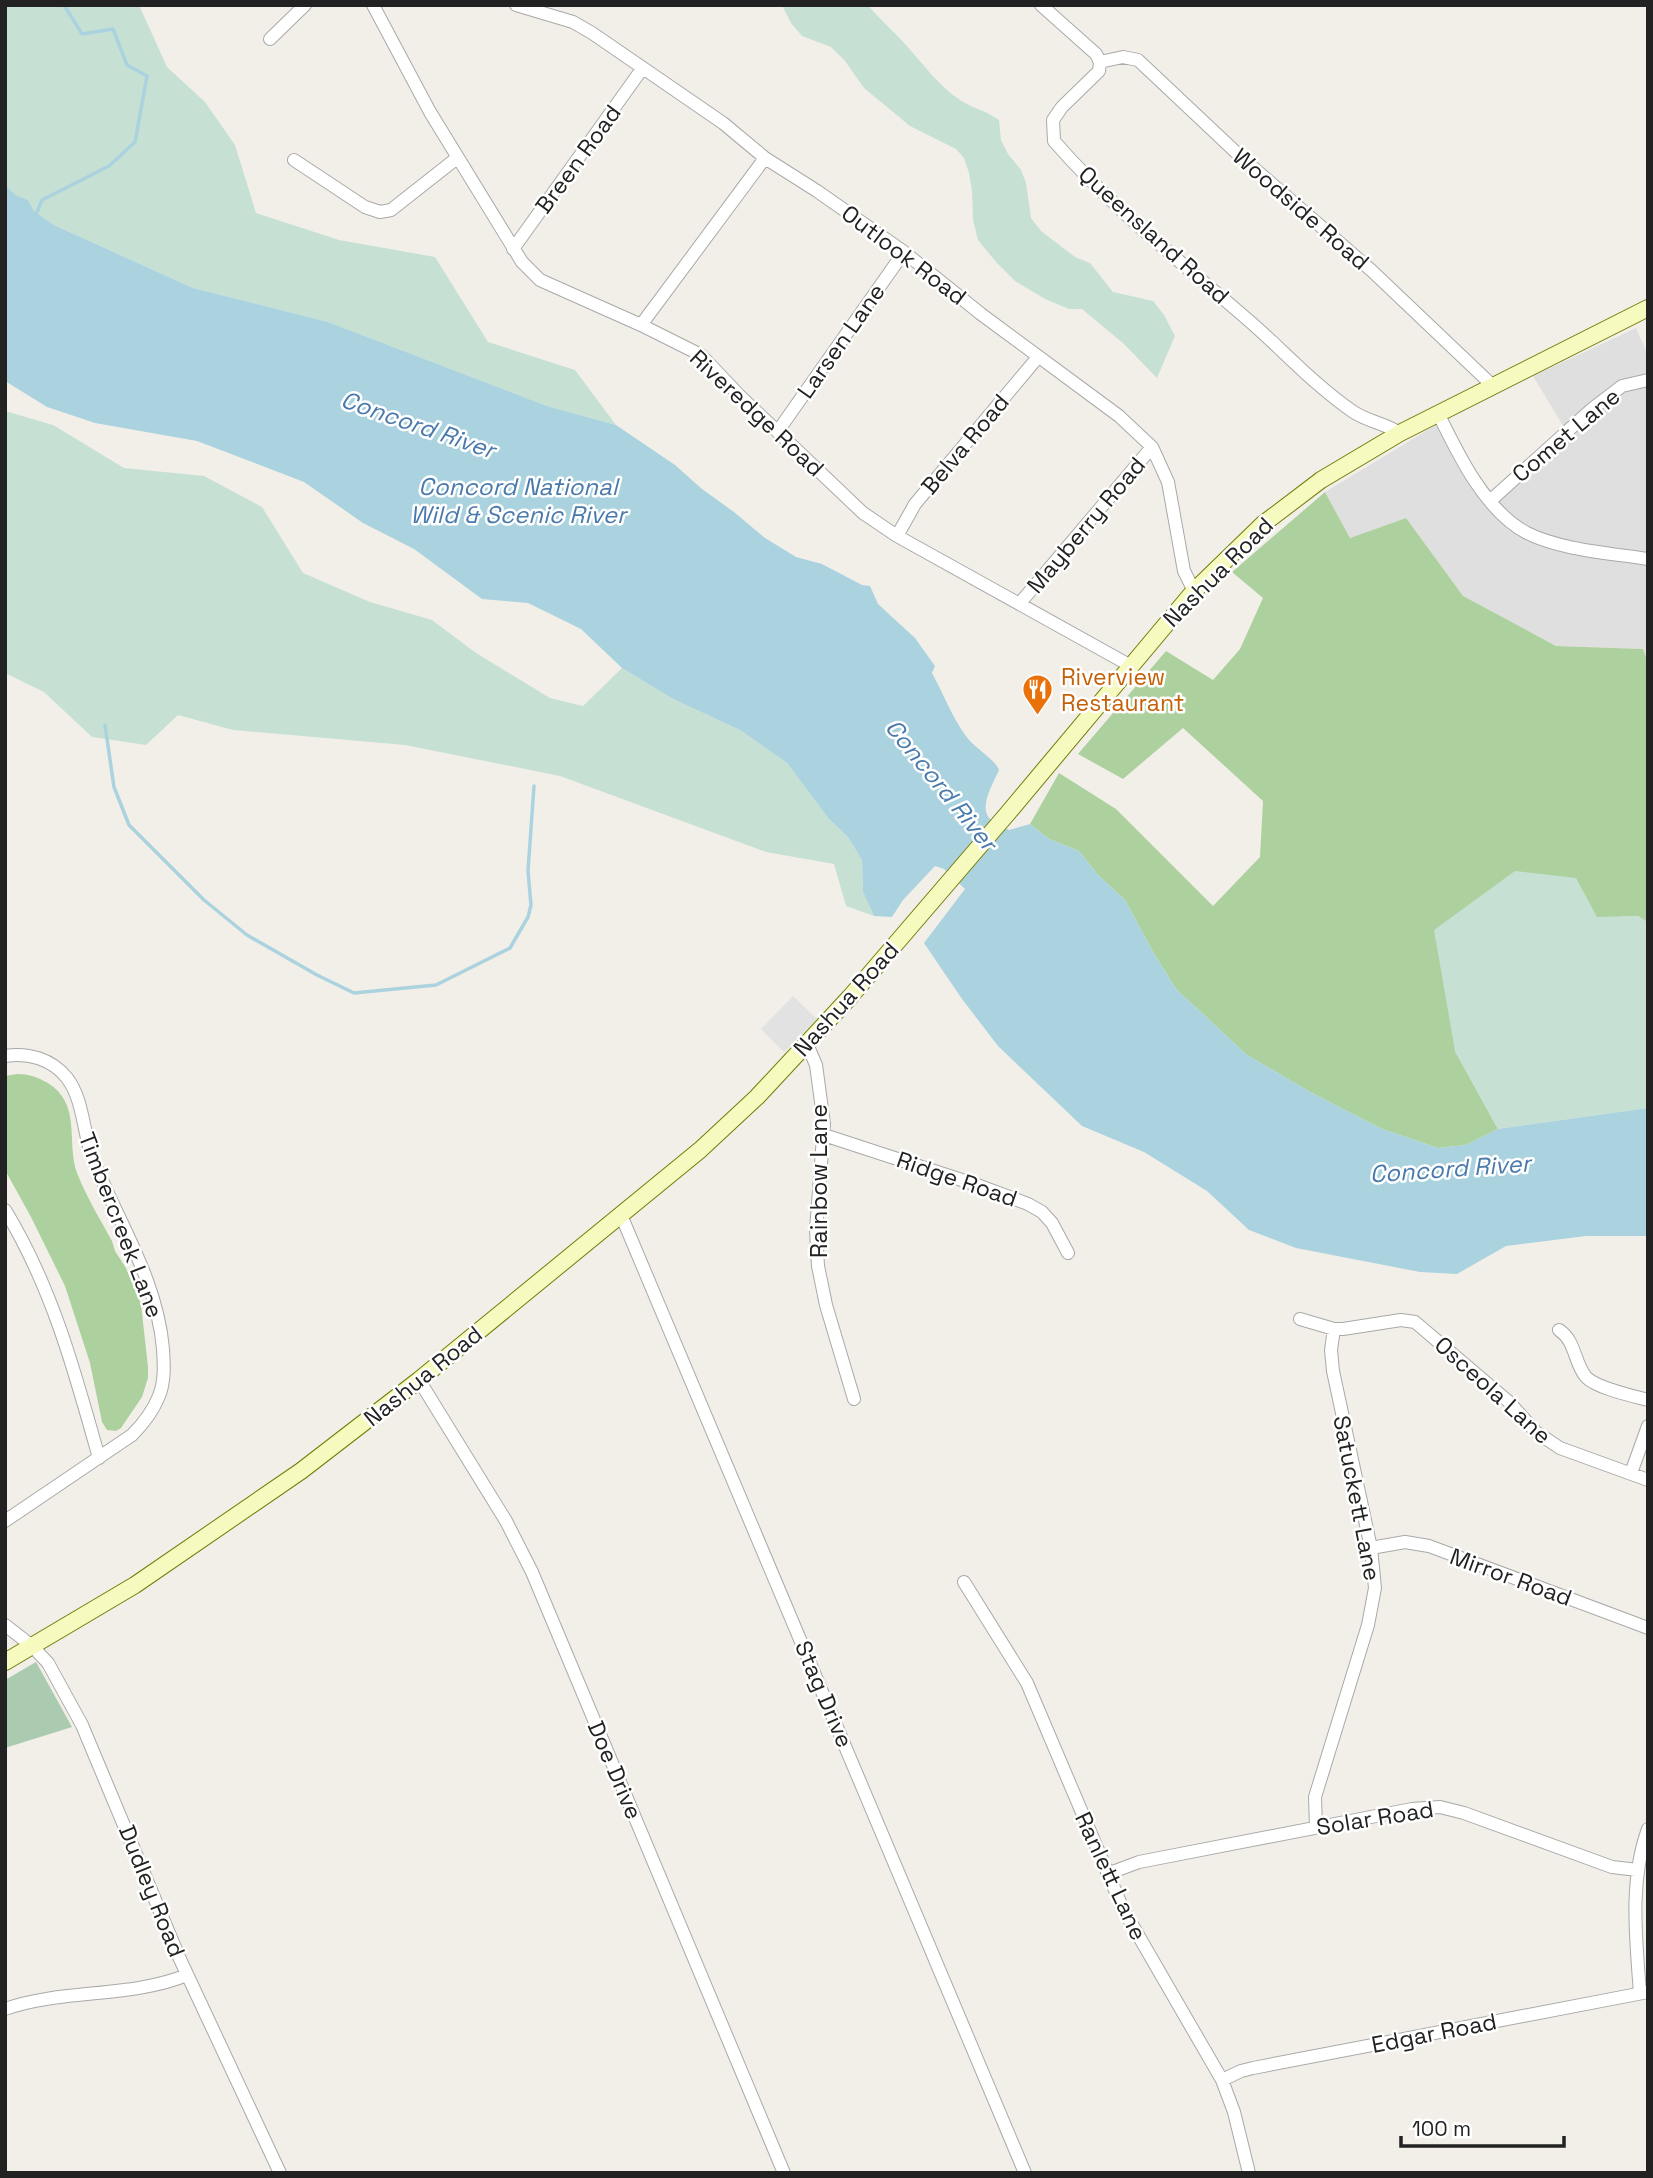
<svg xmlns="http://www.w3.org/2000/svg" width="1653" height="2178" font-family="'Space Grotesk',sans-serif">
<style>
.residential{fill:#e0dfdf}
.forest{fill:#add19e}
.wetland{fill:#c6e0d4}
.cemetery{fill:#aacbaf}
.parking{fill:#e2e2e2}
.water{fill:#aad3df}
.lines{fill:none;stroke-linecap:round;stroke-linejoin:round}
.stream{stroke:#aad3df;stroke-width:3.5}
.street-casing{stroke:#a9a9a9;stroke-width:14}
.secondary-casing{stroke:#707d05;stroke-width:18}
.street{stroke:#fff;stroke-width:12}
.secondary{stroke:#f7fabf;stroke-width:16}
.labels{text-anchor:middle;stroke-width:5;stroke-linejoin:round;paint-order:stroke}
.street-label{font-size:23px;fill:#222;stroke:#fff}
.food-label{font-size:23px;fill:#c56008;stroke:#fff;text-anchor:start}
.water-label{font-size:24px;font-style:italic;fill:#4a7aab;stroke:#fff}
</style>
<rect width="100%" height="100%" fill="#f2efe9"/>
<path class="residential" d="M1636,328L1648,355V663L1643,649L1556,646L1462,596L1406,518L1350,538L1325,492L1436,425L1486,507L1571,439L1533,376Z"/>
<path class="forest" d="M1325,492L1350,538L1406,518L1463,596L1556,646L1643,649L1648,663V923L1638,916L1597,918L1455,1051L1498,1129L1466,1145L1438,1148L1382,1129L1310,1092L1247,1055L1176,989L1153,952L1125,900L1098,875L1079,851L1049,839L1030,824L1059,773L1116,809L1213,906L1260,857L1263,801L1183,728L1123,779L1078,754L1166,651L1213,680L1240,649L1263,598L1232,572Z
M17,1074C29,1074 37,1077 48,1083C82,1105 66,1141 77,1173C86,1196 100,1219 112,1241L115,1251L126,1268L141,1304L148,1367V1378L142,1397L121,1428L116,1431L107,1430L102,1422L90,1363L65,1286L31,1217L5,1170V1076Z"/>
<path class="wetland" d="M5,5H139L167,67L205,102L235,145L256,213L339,240L435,257L488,342L575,370L616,425L547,406L328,322L193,288L54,225L34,211L28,200L16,195L5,185Z
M782,5H868C880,20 894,31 906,45C923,64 939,86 960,100C972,108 987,111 999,120L1001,140L1008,154L1021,170L1026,183L1031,218L1041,231L1075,257L1090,263L1113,292L1153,301L1164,315L1175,336L1157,378L1124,344L1082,309H1069L1045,299L1015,281L996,262L978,240L973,220L972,191L969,173L964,158L956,149L910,126L864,88L845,61L831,47L802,36L791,23Z
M5,411L53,425L124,468L204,476L262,507L303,573L370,602L432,620L476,653L550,698L583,706L622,668L673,699L740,730L787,763L829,819L848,837L862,860L863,892L874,916L846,906L834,864L766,852L560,776L405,745L233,730L178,715L146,745L92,737L44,692L5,673Z
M1515,871L1576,878L1597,917L1638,916L1648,923V1108L1498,1129L1455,1051L1434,930Z"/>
<path class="cemetery" d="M36,1662L72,1727L5,1748V1680Z"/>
<path class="parking" d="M793,996L817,1019L784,1052L761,1029Z"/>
<path class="water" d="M5,185L16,195L28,200L34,211L54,225L193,288L328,322L547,406L616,425L675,465L702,489L734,512L765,538L796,557L822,564L862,585L870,586L878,604L915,638L935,666L932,673C943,693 952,717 966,736C974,748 995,759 999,770C994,782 978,807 990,819C994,824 1004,827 1009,830L1030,824L1049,839L1079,851L1098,875L1125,900L1153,952L1176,989L1247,1055L1310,1092L1382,1129L1438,1148L1466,1145L1498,1129L1648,1108V1236H1586L1506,1246L1457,1274L1420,1272L1296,1248L1249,1230L1207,1191L1144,1152L1082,1126L998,1046L962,999L924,943L965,889L944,869L935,866L903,900L892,917L874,916L863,892L862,860L848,837L829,819L787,763L740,730L673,699L622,668L581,629L528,603L482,599L414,549L363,523L304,482L197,441L95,423L47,407L5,381Z"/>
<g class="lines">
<path class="stream" d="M35,217L42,200L109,166L135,142L147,76L127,65L113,29L82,34L64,5
M105,725L114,787L129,825L204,900L247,935L317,975L354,993L436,985L510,948L528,917L531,905L528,871L534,786"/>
<defs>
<path id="street" d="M373,5L430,112L522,262L540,280L641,325L701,355L739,395L863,513L897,536L1131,666
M516,5L573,22L592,33L723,123L765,158L817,191L904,252L981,314L1119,416L1152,447L1168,482L1184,571L1194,591
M1041,5L1096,54L1100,62L1099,71L1062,107L1053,120L1054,141C1111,207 1181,262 1247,319C1282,349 1313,384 1352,411C1366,421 1384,423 1400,433
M270,39L305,5
M1100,62L1123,57L1138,60L1241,157L1372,271L1493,386
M294,160L365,207L380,212L391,210L457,158
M513,249L642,69
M641,325L765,158
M1438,413C1458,454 1485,511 1527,533C1561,550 1610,553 1648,559
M778,431L904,252
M1490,501L1592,409L1622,386L1648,380
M897,536L915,504L1038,357
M1020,603L1152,447
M807,1044L816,1065L824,1124L816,1230L818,1266L826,1305L854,1399
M5,1056C28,1052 52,1059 67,1078C84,1100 83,1134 93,1159C118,1222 157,1279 163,1349C164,1365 165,1381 159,1396C153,1411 143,1424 132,1435L5,1521
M824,1135L980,1186L1028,1204L1042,1212L1052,1223L1068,1253
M5,1210C52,1287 75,1372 99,1458
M621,1215L1025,2173
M1300,1319L1334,1329H1343L1401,1320L1415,1322L1509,1402L1536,1432L1560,1448L1648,1480
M1559,1330C1576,1341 1574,1363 1586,1377C1596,1388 1633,1396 1648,1400
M419,1380L506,1521L532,1572L784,2173
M1631,1473L1648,1426
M1371,1548L1405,1542L1429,1546L1648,1628
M964,1582L1027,1683L1123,1909L1222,2080L1234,2112L1249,2173
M5,1625L32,1646L48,1663L82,1725L179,1957L280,2173
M1316,1827L1315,1797L1368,1625L1375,1588L1371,1548L1333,1371L1331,1350L1334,1329
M1107,1874L1139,1862L1412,1809L1440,1807L1464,1813L1612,1867L1638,1870
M1640,1993C1636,1939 1629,1881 1648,1829
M5,2009C61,1989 131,1998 187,1975
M1222,2080L1241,2071L1253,2068L1648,1992"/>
<path id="secondary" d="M5,1662L135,1585L301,1471L419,1380L700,1150L757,1097L850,997L1008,813L1194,591L1263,524L1321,480L1400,433L1648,308"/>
</defs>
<use href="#street" class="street-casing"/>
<use href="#secondary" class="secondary-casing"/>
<use href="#street" class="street"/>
<use href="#secondary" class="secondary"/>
</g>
<defs>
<symbol id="restaurant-pin" viewBox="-11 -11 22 30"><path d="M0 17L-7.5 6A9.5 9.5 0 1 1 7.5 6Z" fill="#e8710a" stroke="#fff"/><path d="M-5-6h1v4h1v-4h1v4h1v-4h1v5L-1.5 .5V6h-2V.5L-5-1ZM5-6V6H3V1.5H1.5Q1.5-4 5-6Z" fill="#fff"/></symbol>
</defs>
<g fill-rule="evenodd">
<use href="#restaurant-pin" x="1020" y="672" width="35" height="47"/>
</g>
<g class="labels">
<g class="street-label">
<text transform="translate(578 159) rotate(-54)" y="8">Breen Road</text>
<text transform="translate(1301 209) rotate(41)" y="8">Woodside Road</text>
<text transform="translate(1154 235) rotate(42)" y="8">Queensland Road</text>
<text transform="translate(904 255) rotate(37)" y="8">Outlook Road</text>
<text transform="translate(841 341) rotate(-55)" y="8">Larsen Lane</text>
<text transform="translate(757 413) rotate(43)" y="8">Riveredge Road</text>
<text transform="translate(1566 435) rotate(-40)" y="8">Comet Lane</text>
<text transform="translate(965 444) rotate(-50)" y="8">Belva Road</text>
<text transform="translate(1086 525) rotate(-50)" y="8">Mayberry Road</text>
<text transform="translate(1218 572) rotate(-45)" y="8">Nashua Road</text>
<text transform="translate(846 999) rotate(-48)" y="8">Nashua Road</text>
<text transform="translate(957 1179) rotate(19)" y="8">Ridge Road</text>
<text transform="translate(819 1181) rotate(-90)" y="8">Rainbow Lane</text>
<text transform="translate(121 1225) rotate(69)" y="8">Timbercreek Lane</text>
<text transform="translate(423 1376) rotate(-39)" y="8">Nashua Road</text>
<text transform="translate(1493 1390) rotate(42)" y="8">Osceola Lane</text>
<text transform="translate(1357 1498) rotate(79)" y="8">Satuckett Lane</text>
<text transform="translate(1511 1577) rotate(20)" y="8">Mirror Road</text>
<text transform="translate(824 1694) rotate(67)" y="8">Stag Drive</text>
<text transform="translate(615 1770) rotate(67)" y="8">Doe Drive</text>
<text transform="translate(1375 1818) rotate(-9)" y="8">Solar Road</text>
<text transform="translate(1111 1876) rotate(65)" y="8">Ranlett Lane</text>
<text transform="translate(152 1891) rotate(68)" y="8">Dudley Road</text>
<text transform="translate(1434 2033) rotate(-11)" y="8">Edgar Road</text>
</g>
<g class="food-label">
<text x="1061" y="685">Riverview<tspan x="1061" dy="26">Restaurant</tspan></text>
</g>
<g class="water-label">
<text transform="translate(418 425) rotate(19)" y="8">Concord River</text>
<text x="518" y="495">Concord National<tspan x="518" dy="28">Wild &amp; Scenic River</tspan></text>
<text transform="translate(941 785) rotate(51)" y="8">Concord River</text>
<text transform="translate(1450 1169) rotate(-4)" y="8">Concord River</text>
</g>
</g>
<rect width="1653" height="2178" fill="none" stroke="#222222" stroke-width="14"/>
<path d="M1401 2136v10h163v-10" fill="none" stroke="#222222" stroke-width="3.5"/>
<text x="1412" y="2136" font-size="21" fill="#222222" stroke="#ffffff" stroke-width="5" paint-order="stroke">100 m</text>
</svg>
